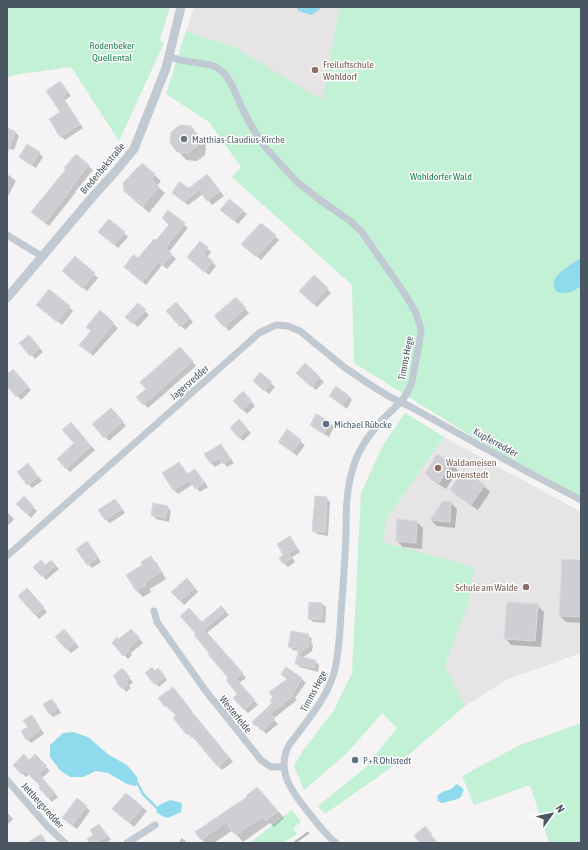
<svg xmlns="http://www.w3.org/2000/svg" width="588" height="850" font-family="'Asap Condensed',sans-serif">
<style>
.education{fill:#e6e4e5}
.green{fill:#c3f1d5}
.water{fill:#90daee}
.shadow{fill:#0003}
.lines{fill:none;stroke-linecap:round;stroke-linejoin:round}
.stream{stroke:#90daee;stroke-width:2.5}
.building{fill:#cdcfd5;stroke:#d7d9de}
.minor{stroke:#c1cad2;stroke-width:7}
.tertiary{stroke:#c1cad2;stroke-width:9}
.rail{stroke:#b5b8bd;stroke-width:2.5}
.education-dot{fill:#8d6e63;stroke:#fff;stroke-width:1.5}
.worship-dot{fill:#6b7280;stroke:#fff;stroke-width:1.5}
.service-dot{fill:#5c6f8a;stroke:#fff;stroke-width:1.5}
.labels{text-anchor:middle;stroke-width:3;stroke-linejoin:round;paint-order:stroke}
.park-label{font-size:10px;fill:#17864f;stroke:#fff}
.education-label{font-size:10px;fill:#785e54;stroke:#fff;text-anchor:start}
.worship-label{font-size:10px;fill:#5b616d;stroke:#fff;text-anchor:start}
.street-label{font-size:10px;fill:#4a5661;stroke:#fff}
.service-label{font-size:10px;fill:#4e5e75;stroke:#fff;text-anchor:start}
</style>
<rect width="100%" height="100%" fill="#f5f3f3"/>
<path class="education" d="M194,7H401L322,101L234,47L186,31Z
M444,437L581,512V653L508,679L465,706L445,665L468,606L383,542L387,518Z"/>
<path class="green" d="M7,7H170L160,40L164,43L119,141L71,67L21,74L7,77Z
M340,7H581V504L354,363L352,285L232,177L241,167L209,122L166,94L186,31L234,47L322,100Z
M405,413L444,437L387,518L383,542L474,567L468,606L445,665L465,706L406,757L325,814L318,806L365,768L397,728L382,713L348,752L304,790L294,766L302,752L334,710L352,673L361,493L383,445Z
M581,723V843H549L530,785L474,805L462,776L520,745Z
M292,810L301,822L293,828L297,834L283,843H250Z"/>
<path class="water" d="M297,7H322L312,15L298,11Z
M579,259H581V286C573,292 565,296 556,291C555,289 554,287 554,285C553,273 571,265 579,259Z
M73,732L88,737L109,755L127,765L137,777L138,784L135,786L127,784L108,773L96,771L83,777H70L60,770L50,757V745L63,733Z
M456,784L460,786L464,790L460,798L454,800L442,803L438,801L437,796C439,795 440,793 442,792C449,789 451,791 456,784Z
M170,800L182,803L181,812L168,818L162,816L156,812L159,805Z"/>
<path class="shadow" d="M60,82L64,86L71,96L65,100L83,128L65,140L61,136V113Z
M191,127L206,144L205,155L197,161L186,160L178,151Z
M7,129L15,132L19,136L14,150L7,148Z
M39,153L43,157L36,168L24,161L20,157Z
M76,155L93,170L75,192H76L49,226L36,216Z
M142,164L161,181L157,186L165,193L149,213L132,197Z
M9,175L16,181L7,198V177Z
M210,179L224,196L212,205L203,194L188,205L177,196Z
M230,200L247,214L238,224L225,214Z
M168,211L188,228L169,252L176,259L167,269L162,265L146,285L129,271L138,260L156,242L170,225Z
M261,224L279,240L261,260L247,248Z
M124,233L128,237L118,248L104,236Z
M200,242L211,252L207,257L216,266L209,275L192,261Z
M75,258L98,278L87,291L67,275Z
M314,276L331,293L317,307L300,291Z
M239,302L249,313L229,331L215,316Z
M138,304L149,315L138,327L126,317Z
M69,307L73,311L62,325L42,308Z
M180,307L193,322L185,330L181,326Z
M100,312L118,328L93,356L85,348Z
M33,340L43,352L35,359L21,343Z
M184,352L196,366L148,408L138,398Z
M306,365L324,382L316,390L298,373Z
M13,370L31,390L21,400L7,385V375Z
M260,374L275,387L269,394L258,384Z
M243,393L255,406L247,414L235,401Z
M330,396H349L352,400L347,409Z
M115,413L126,426L109,441L94,424Z
M317,415L330,423L334,427L329,437L315,429L311,425Z
M239,421L251,433L243,441L231,428Z
M74,428L95,450L70,472L66,468L76,443Z
M287,431L305,445L297,456L283,445Z
M221,445L224,449L234,463L227,467L223,462L215,467L211,463L206,454Z
M179,463L183,467L188,475L195,470L199,474L208,487L200,492L193,484L178,494L174,490L164,473Z
M451,464L458,470L446,489L432,480L426,474Z
M32,468L42,481L32,488L18,472Z
M484,486L490,492L478,510L457,496L451,490Z
M24,498L37,511L31,518L17,504Z
M326,498L330,502L328,536L317,534L313,530Z
M115,500L119,504L125,513L110,523L106,520L100,510Z
M443,502L451,503L457,509L455,528L437,526L431,520Z
M167,507L171,511L169,522L156,519L152,515Z
M7,512L14,519L9,525L7,523Z
M417,522L423,528L422,549L403,547L397,541Z
M289,537L293,541L300,552L292,557L295,562L288,567L284,563L285,555Z
M87,543L91,547L101,562L92,568L88,564Z
M150,557L157,563L166,579L150,589L151,592L143,597L137,591L127,576L144,565Z
M581,561V623L566,622L560,616Z
M55,565L59,569L46,580L43,576L46,566Z
M191,583L198,592L184,605L173,592Z
M31,594L47,612L39,619L20,597Z
M322,604L326,607L325,623L313,622L309,618Z
M537,605L544,612L541,647L511,645L505,638Z
M225,611L229,615L207,633L246,678L239,683L258,705L248,713L244,709L238,694L230,678L210,654L202,623Z
M131,630L143,643L131,653L132,655L128,659L113,643L119,641Z
M68,634L79,647L71,653L67,649Z
M308,635L312,639L311,643L313,645L312,651L302,658L315,661L319,665L318,672L300,667L296,663L300,658L298,655L299,651L293,650L289,646Z
M286,668L302,679L306,683L295,698L297,700L273,719L278,724L266,734L261,728L260,729L253,722L274,703L275,698L288,679L282,674Z
M122,670L133,682L129,686L131,688L126,692L123,688Z
M155,672L161,673L167,680L159,687L156,684Z
M176,692L195,716L233,762L222,770L193,737L192,738L188,734L177,716L171,709L170,710L166,706Z
M52,700L56,704L61,713L53,717L49,713Z
M32,716L36,720L44,734L31,743L27,739Z
M35,756L50,771L42,778L58,797L52,802L40,788L42,786L30,774L26,777L14,765L29,761Z
M127,794L147,811L134,827L118,813Z
M264,795L284,818L274,827L270,823L243,842L236,834L233,830L214,843H205L196,832Z
M86,807L90,811L77,829L67,822Z
M7,812L13,819L7,825Z
M99,825L103,829L111,840L106,843H91Z
M182,838L188,843H178Z"/>
<g class="lines">
<path class="stream" d="M138,784L143,794L158,809"/>
</g>
<path class="building" d="M60,81L68,92L62,96L80,124L60,137L49,119L60,112L46,91Z
M180,125L191,126L198,135L197,146L188,153L177,152L170,143L171,132Z
M7,128L15,131L8,152L7,151Z
M27,144L40,152L31,165L19,157Z
M76,154L89,165L71,187L72,188L45,223L31,212L66,169L64,168Z
M142,163L155,174L151,179L159,186L142,207L124,191L123,183Z
M207,174L220,191L207,201L199,190L184,202L172,193L179,182L189,188Z
M229,199L243,210L234,221L220,210Z
M168,210L185,223L165,248L172,254L162,266L158,262L142,282L124,267L133,255L138,258L154,239L156,240L169,225L162,218Z
M109,219L125,232L114,245L98,232Z
M261,223L276,235L256,257L241,244Z
M200,241L208,247L203,253L213,261L204,272L187,257Z
M75,256L95,273L82,288L62,271Z
M314,275L328,288L313,304L299,291Z
M49,289L70,306L57,322L36,305Z
M236,297L246,308L224,327L214,316Z
M176,302L190,318L180,327L166,311Z
M138,303L146,310L133,324L125,317Z
M100,310L114,323L89,353L79,345L91,331L86,327Z
M29,335L40,348L30,356L19,343Z
M180,347L193,361L143,405L136,397L146,389L140,382Z
M305,363L320,377L311,387L296,373Z
M13,369L28,386L16,397L7,386V374Z
M260,372L272,382L264,391L253,381Z
M336,386L349,396L342,405L329,396Z
M243,391L252,401L242,410L233,401Z
M111,408L123,421L104,438L92,424Z
M316,414L331,422L324,434L310,425Z
M239,419L248,429L239,438L230,428Z
M71,422L91,446L66,469L57,459L74,443L62,430Z
M287,429L301,440L292,452L278,442Z
M221,444L230,459L223,464L219,458L210,463L204,454Z
M437,454L452,463L439,483L425,474Z
M179,462L187,474L195,469L204,483L195,489L190,480L173,490L162,473Z
M28,463L38,477L27,485L17,472Z
M463,470L485,485L471,505L450,490Z
M24,496L34,507L27,514L16,504Z
M315,496L327,497L325,532L312,531Z
M115,499L122,509L105,520L98,510Z
M443,501L451,502L450,522L430,520Z
M153,503L168,506L165,518L151,515Z
M397,519L417,521L416,543L396,541Z
M290,536L297,548L289,553L292,558L283,564L279,558L283,555L277,544Z
M87,541L98,557L87,565L76,549Z
M151,556L161,572L144,583L146,585L136,591L126,575L142,565L141,562Z
M562,559L581,560V617L559,616Z
M41,560L45,565L51,560L56,565L42,577L33,567Z
M187,578L195,588L180,601L171,592Z
M27,588L44,607L35,615L18,596Z
M309,602L322,603V619H308Z
M507,602L538,604L535,641L504,639Z
M221,606L226,611L204,629L243,673L236,679L255,700L244,710L233,698L237,694L226,680L228,678L208,654L209,653L194,635L196,634L180,616L189,608L202,622Z
M64,629L75,642L67,650L55,637Z
M131,629L140,638L128,649L129,651L123,656L112,643L117,637L119,639Z
M291,631L309,634L308,638L309,640L308,647L297,655L298,648L288,647Z
M297,656L316,660L314,668L295,664Z
M152,667L155,671L158,668L165,676L155,685L145,673Z
M286,667L302,678L292,694L293,696L270,714L275,719L262,731L256,725L255,726L252,722L272,703L270,700L273,698L269,692L287,679L281,674Z
M122,668L130,677L126,681L128,684L122,689L116,682L117,681L113,676Z
M173,687L192,711V712L229,757L218,767L192,736L191,737L188,734L187,735L173,718L176,716L167,706L165,707L158,698Z
M52,699L58,708L49,714L43,704Z
M32,715L41,730L26,740L21,731L28,727L23,720Z
M24,754L29,760L35,754L47,766L39,774L55,793L48,798L39,788L40,786L25,771L21,774L13,765Z
M257,787L278,811L266,821L263,817L235,835L226,822L201,840L195,832L211,821L247,797L246,796Z
M126,793L143,807L129,823L112,809Z
M77,798L87,806L72,825L62,818Z
M99,824L107,836L97,843H90L87,839L93,835L90,830Z
M425,826L432,834L431,835L438,843H420L414,836Z
M41,834L47,843H27Z"/>
<g class="lines">
<path class="minor" d="M169,57L180,60L211,65L216,67L224,73L231,83L242,108L252,127L265,147L297,182L320,200L349,220L361,231L405,294L416,313L421,329L420,338L412,382C406,400 397,405 384,418C371,432 358,449 353,468C346,490 346,513 346,535C345,561 343,587 341,613C340,633 339,654 334,673C326,700 306,722 289,745C274,773 296,797 313,818C320,827 327,836 336,843
M7,235L43,257
M7,556L247,344L259,333L276,325L288,326L300,331L344,367L369,384L390,397L411,407L524,470L581,500
M154,611L157,622L205,690L261,760L271,767H284
M7,780L47,826L65,843
M127,843L155,825"/>
<path class="tertiary" d="M7,298L95,194L115,172L134,149L166,68L181,7"/>
<path class="rail" d="M294,843L308,833"/>
</g>
<g class="education-dot">
<circle cx="315" cy="70" r="4"/>
<circle cx="438" cy="468" r="4"/>
<circle cx="526" cy="587" r="4"/>
</g>
<circle class="worship-dot" cx="184" cy="139" r="4"/>
<g class="service-dot">
<circle cx="326" cy="424" r="4"/>
<circle cx="355" cy="760" r="4"/>
</g>
<g class="labels">
<g class="park-label">
<text x="112" y="49">Rodenbeker<tspan x="112" dy="12">Quellental</tspan></text>
<text x="441" y="180">Wohldorfer Wald</text>
</g>
<g class="education-label">
<text x="323" y="68">Freiluftschule<tspan x="323" dy="12">Wohldorf</tspan></text>
<text x="446" y="466">Waldameisen<tspan x="446" dy="12">Duvenstedt</tspan></text>
<text x="518" y="591" text-anchor="end">Schule am Walde</text>
</g>
<g class="worship-label">
<text x="192" y="143">Matthias-Claudius-Kirche</text>
</g>
<g class="street-label">
<text transform="translate(102 168) rotate(-50)" y="4">Bredenbekstraße</text>
<text transform="translate(405 358) rotate(-79)" y="4">Timms Hege</text>
<text transform="translate(189 382) rotate(-41)" y="4">Jagersredder</text>
<text transform="translate(496 442) rotate(29)" y="4">Kupferredder</text>
<text transform="translate(313 691) rotate(-62)" y="4">Timms Hege</text>
<text transform="translate(236 714) rotate(51)" y="4">Westerfelde</text>
<text transform="translate(43 805) rotate(48)" y="4">Jettbergsredder</text>
</g>
<g class="service-label">
<text x="334" y="428">Michael Rübcke</text>
<text x="363" y="764">P+R Ohlstedt</text>
</g>
</g>
<rect width="588" height="850" fill="none" stroke="#4a5661" stroke-width="16"/>
<g transform="translate(552 814) rotate(57)" stroke="#ffffff" stroke-width="3" paint-order="stroke">
<path d="M0-3L7 15L0 10L-7 15Z" fill="#4a5661"/>
<text y="-6" font-size="11" font-weight="bold" text-anchor="middle" fill="#4a5661">N</text>
</g>
</svg>
